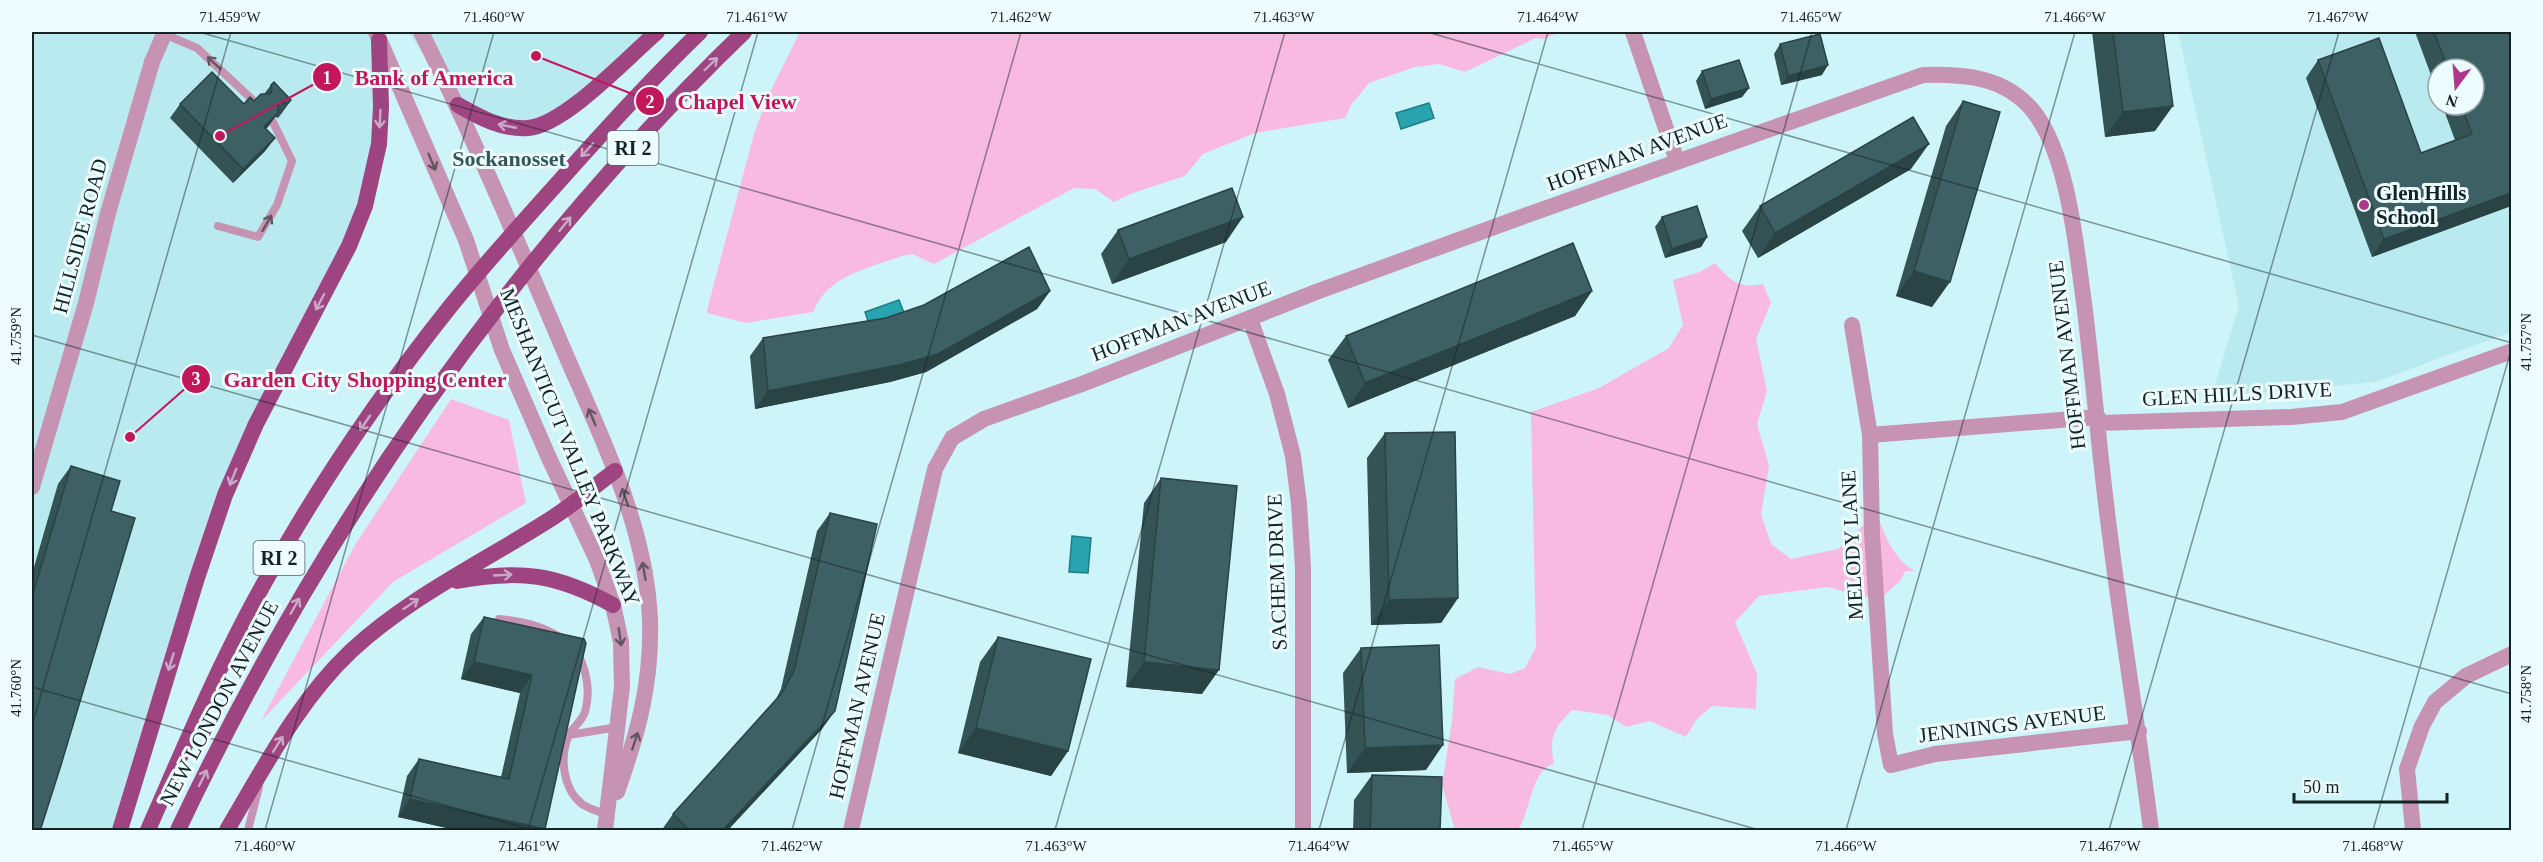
<svg xmlns="http://www.w3.org/2000/svg" width="2543" height="862" font-family="Georgia,serif">
<style>
.built{fill:#b9eaef;fill-rule:evenodd}
.green{fill:#f9bae1}
.water{fill:#27a4af;stroke:#217d85;stroke-width:1.5}
.lines{fill:none;stroke-linecap:round;stroke-linejoin:round}
.service{stroke:#c693b2;stroke-width:8}
.minor{stroke:#c693b2;stroke-width:16}
.tertiary{stroke:#c693b2;stroke-width:16}
.primary{stroke:#9e4481;stroke-width:16}
.wall{fill:#345355}
.shaded-wall{fill:#2a4345}
.building{fill:#3c6063;stroke:#2a4345;stroke-width:1.5}
.oneway{stroke:#645563}
.oneway2{stroke:#c9a9c6}
.ticks{fill:none;stroke:#132223;stroke-width:1.5;stroke-opacity:0.45}
.poi-dot{fill:#ae368b;stroke:#edfcfe;stroke-width:2}
.labels{text-anchor:middle;stroke-width:6;stroke-linejoin:round;paint-order:stroke}
.shield{fill:#edfcfe;stroke:#546365;stroke-width:1.5}
.shield-label{font-size:20px;font-weight:bold;fill:#132223}
.street-label{font-size:21px;fill:#132223;stroke:#edfcfe}
.poi-label{font-size:21px;font-weight:bold;fill:#132223;stroke:#edfcfe;text-anchor:start}
.neighbourhood-label{font-size:22px;font-weight:bold;fill:#33575a;stroke:#edfcfe}
.leader{fill:none;stroke:#c2185b;stroke-width:2}
.callout-dot{fill:#c2185b;stroke:#edfcfe;stroke-width:2}
.mark-label{font-size:18px;text-anchor:middle;font-weight:bold;fill:#fff}
.callout-label{font-size:22px;text-anchor:middle;font-weight:bold;fill:#c2185b;stroke:#edfcfe;stroke-width:6;stroke-linejoin:round;paint-order:stroke}
.neatline{fill:none;stroke:#132223;stroke-width:2}
.ticks-label{font-size:15px;text-anchor:middle;fill:#132223}
</style>
<rect width="100%" height="100%" fill="#cdf4f8"/>
<path class="built" d="M32,32H377L370,189L259,410L116,830H32Z
M408,32H653L551,125L478,116L429,63Z
M2178,32H2511V332L2375,382L2211,397L2239,306ZM2438,69H2474V105H2438Z"/>
<path class="green" d="M800,32H1561L1543,39L1536,38L1465,72L1439,64L1415,67L1369,83L1351,105L1345,118L1255,133L1203,154L1185,176L1133,193L1114,202L1095,189L1074,188L934,264L912,254L902,256C867,269 828,275 813,312L746,323L707,313V310L754,134L769,94Z
M1715,263C1731,281 1739,289 1763,284L1771,303L1756,339L1767,391L1757,424L1769,466L1761,514L1771,544L1791,559L1838,549L1877,513C1884,534 1894,560 1915,571H1905L1901,580L1879,600L1827,587L1759,596L1735,622L1757,674L1756,709L1712,706L1696,720L1686,737L1650,721L1626,727L1608,715L1572,710C1553,729 1549,737 1554,764C1532,767 1530,814 1518,830H1455L1442,785L1452,721L1455,679L1478,667L1510,674L1525,668L1536,647L1531,412L1599,388L1669,348L1683,325L1673,280L1700,272Z
M451,399L509,420L526,503L393,582L261,721L355,545Z"/>
<path class="water" d="M1429,103L1434,118L1401,129L1396,113Z
M899,300L905,315L870,327L865,312Z
M1072,536L1091,538L1088,573L1069,572Z"/>
<g class="lines">
<path class="service" d="M164,34L197,48L256,103
M218,226L258,237L277,205L292,161L273,122
M499,619C522,621 540,625 560,637
M578,654C587,672 591,691 585,712C582,721 573,727 569,735C559,757 563,789 582,804C589,809 600,812 608,815
M569,735L618,727
M248,830L259,787"/>
<path class="minor" d="M1633,32L1677,161
M1250,319L1277,394L1293,456L1299,504L1303,568V830
M1852,325L1870,435L1872,534L1885,734L1891,765L1935,754L2139,731
M2099,423L2291,417L2342,412L2512,351
M1870,435L2098,417
M32,487L86,303L108,213L152,62L165,32
M851,830L935,469L952,438L984,419L1082,384L1316,292L1527,215L1923,75C1964,74 2005,76 2034,112C2069,158 2076,247 2084,303C2094,383 2100,463 2111,543C2123,639 2139,734 2151,830
M2413,830L2407,769L2422,726L2435,702L2466,676L2512,654"/>
<path class="tertiary" d="M376,32L466,240L502,350L549,458L597,560L613,605L621,642L622,687L605,830
M421,32C472,134 517,240 562,346C599,433 646,523 650,620C652,683 638,733 617,792"/>
<path class="primary" d="M458,105C479,117 502,130 528,128C565,125 628,57 657,32
M457,581C520,569 557,574 613,605
M120,830L197,578L225,495L256,424L349,246L365,206L379,144L381,107L379,40
M148,830C181,755 212,680 251,607C307,503 375,401 449,308C483,266 519,226 555,186C602,133 649,81 700,32
M178,830C318,534 508,260 744,32
M227,830C264,768 298,701 351,651C409,597 483,562 549,520C572,506 593,487 615,471"/>
</g>
<path class="wall" d="M2092,32H2163L2155,131L2105,137Z
M2415,32H2508L2511,206L2372,257L2306,78L2318,60L2421,153L2455,140L2442,105H2474V69H2438V94Z
M1780,44L1822,75L1781,85L1774,54Z
M1702,71L1749,88L1742,97L1705,109L1696,81Z
M271,85L291,100L281,114L278,118L275,117L266,129L275,138L265,151L233,183L170,118L180,104H244L254,101L264,94Z
M1963,101L1932,307L1896,296L1946,126Z
M1911,169L1758,258L1742,231L1760,206Z
M1662,217L1707,237L1701,247L1665,258L1655,227Z
M1118,230L1226,242L1112,284L1101,254Z
M1050,291L1037,309L926,372L890,382L755,409L750,356L763,338Z
M1592,291L1575,316L1348,408L1328,360L1346,336Z
M1385,433L1458,598L1441,623L1371,625L1367,458Z
M71,466L111,511L32,831V574L58,484Z
M1161,478L1202,694L1126,687L1144,503Z
M830,513L822,729L727,831H661L673,814L775,701L781,689L817,531Z
M484,617L584,639L545,829L543,831H460L398,817L407,776L419,759L501,777L520,693L461,679L471,634Z
M998,637L1068,751L1051,776L958,753L980,662Z
M1361,648L1426,770L1347,773L1343,673Z
M1372,775L1440,831H1353L1354,800Z"/>
<path class="shaded-wall" d="M1828,65L1822,75L1781,85L1788,76Z
M1749,88L1742,97L1705,109L1711,99Z
M291,100L281,114L278,118L287,104Z
M2173,106L2155,131L2105,137L2123,112Z
M278,113L268,127L254,140L264,127Z
M275,138L265,151L233,183L243,169Z
M1929,144L1911,169L1758,258L1775,233Z
M2511,193V206L2372,257L2384,239Z
M1243,217L1226,242L1112,284L1129,259Z
M1707,237L1701,247L1665,258L1672,249Z
M1914,271L1950,282L1932,307L1896,296Z
M1050,291L1037,309L926,372L890,382L755,409L768,391Z
M1592,291L1575,316L1348,408L1365,383Z
M1458,598L1441,623L1371,625L1389,600Z
M474,662L532,675L520,693L461,679Z
M1144,662L1219,670L1202,694L1126,687Z
M835,711L822,729L727,831H722Z
M976,728L1068,751L1051,776L958,753Z
M1443,745L1426,770L1347,773L1365,748Z
M410,799L545,829L543,831H460L398,817Z"/>
<path class="building" d="M2113,32H2163L2173,106L2123,112Z
M2434,32H2508L2511,40V193L2384,239L2318,60L2379,38L2421,153L2472,134L2461,105H2474V69H2448Z
M1820,34L1828,65L1788,76L1780,44Z
M1739,60L1749,88L1711,99L1702,71Z
M212,72L244,104L250,97L254,101L261,94H270L272,90L271,85L274,82L291,100L287,104L283,102L278,104V113L264,127L275,138L243,169L180,104Z
M1963,101L2000,112L1950,282L1914,271Z
M1913,117L1929,144L1775,233L1760,206Z
M1232,188L1243,217L1129,259L1118,230Z
M1697,206L1707,237L1672,249L1662,217Z
M1573,243L1592,291L1365,383L1346,336Z
M1029,247L1050,291L938,354L903,364L768,391L763,338L886,318L924,305Z
M1455,432L1458,598L1389,600L1385,433Z
M71,466L120,481L111,511L135,518L61,765L40,831H32V597Z
M1161,478L1237,486L1219,670L1144,662Z
M830,513L877,524L835,711L722,831H690L673,814L782,693L794,671Z
M484,617L584,639L586,643L545,829L410,799L419,759L509,779L532,675L474,662Z
M998,637L1091,659L1068,751L976,728Z
M1439,645L1443,745L1365,748L1361,648Z
M1372,775L1442,777L1440,831H1370Z"/>
<defs><path id="oneway-shaft" d="M-6 0H5M1.5-3L5.5 0L1.5 3" fill="none" stroke-width="1.6" stroke-linecap="round" stroke-linejoin="round" transform="scale(1.5)"/></defs>
<g class="oneway">
<use href="#oneway-shaft" transform="translate(214 63) rotate(-137)"/>
<use href="#oneway-shaft" transform="translate(432 162) rotate(67)"/>
<use href="#oneway-shaft" transform="translate(267 223) rotate(-60)"/>
<use href="#oneway-shaft" transform="translate(592 417) rotate(-113)"/>
<use href="#oneway-shaft" transform="translate(625 497) rotate(-109)"/>
<use href="#oneway-shaft" transform="translate(644 571) rotate(-100)"/>
<use href="#oneway-shaft" transform="translate(620 637) rotate(81)"/>
<use href="#oneway-shaft" transform="translate(635 741) rotate(-72)"/>
</g>
<g class="oneway2">
<use href="#oneway-shaft" transform="translate(711 64) rotate(-44)"/>
<use href="#oneway-shaft" transform="translate(380 119) rotate(93)"/>
<use href="#oneway-shaft" transform="translate(507 126) rotate(-169)"/>
<use href="#oneway-shaft" transform="translate(587 150) rotate(132)"/>
<use href="#oneway-shaft" transform="translate(565 224) rotate(-51)"/>
<use href="#oneway-shaft" transform="translate(320 302) rotate(118)"/>
<use href="#oneway-shaft" transform="translate(365 423) rotate(124)"/>
<use href="#oneway-shaft" transform="translate(233 477) rotate(112)"/>
<use href="#oneway-shaft" transform="translate(503 575) rotate(-3)"/>
<use href="#oneway-shaft" transform="translate(411 604) rotate(-34)"/>
<use href="#oneway-shaft" transform="translate(295 606) rotate(-60)"/>
<use href="#oneway-shaft" transform="translate(171 662) rotate(107)"/>
<use href="#oneway-shaft" transform="translate(278 744) rotate(-58)"/>
<use href="#oneway-shaft" transform="translate(203 778) rotate(-63)"/>
</g>
<path class="ticks" d="M199,32L2512,694M1427,32L2512,343M32,335L1759,830M32,687L531,830M32,726L231,32M265,830L494,32M528,830L758,32M792,830L1021,32M1055,830L1285,32M1319,830L1548,32M1582,830L1812,32M1846,830L2075,32M2109,830L2339,32M2373,830L2512,347"/>
<circle class="poi-dot" cx="2364" cy="205" r="6"/>
<g class="labels">
<g class="shield">
<rect x="607.5" y="131" width="51" height="34" rx="4.5"/>
<rect x="253.5" y="541" width="51" height="34" rx="4.5"/>
</g>
<g class="shield-label">
<text x="633" y="155">RI 2</text>
<text x="279" y="565">RI 2</text>
</g>
<g class="street-label">
<text transform="translate(1637 152) rotate(-20)" y="7">HOFFMAN AVENUE</text>
<text transform="translate(80 236) rotate(-75)" y="7">HILLSIDE ROAD</text>
<text transform="translate(1181 321) rotate(-21)" y="7">HOFFMAN AVENUE</text>
<text transform="translate(2067 355) rotate(-97)" y="7">HOFFMAN AVENUE</text>
<text transform="translate(2237 394) rotate(-3)" y="7">GLEN HILLS DRIVE</text>
<text transform="translate(570 447) rotate(68)" y="7">MESHANTICUT VALLEY PARKWAY</text>
<text transform="translate(1852 545) rotate(-93)" y="7">MELODY LANE</text>
<text transform="translate(1277 572) rotate(-92)" y="7">SACHEM DRIVE</text>
<text transform="translate(219 703) rotate(-62)" y="7">NEW LONDON AVENUE</text>
<text transform="translate(857 706) rotate(-77)" y="7">HOFFMAN AVENUE</text>
<text transform="translate(2012 724) rotate(-7)" y="7">JENNINGS AVENUE</text>
</g>
<g class="poi-label">
<text x="2376" y="200">Glen Hills<tspan x="2376" dy="24">School</tspan></text>
</g>
<g class="neighbourhood-label">
<text x="509" y="166">Sockanosset</text>
</g>
</g>
<path class="leader" d="M220 136L327 77M536 56L650 101M130 437L196 379"/>
<g class="callout-dot">
<circle cx="220" cy="136" r="6"/>
<circle cx="536" cy="56" r="6"/>
<circle cx="130" cy="437" r="6"/>
<circle cx="327" cy="77" r="15"/>
<circle cx="650" cy="101" r="15"/>
<circle cx="196" cy="379" r="15"/>
</g>
<g class="mark-label">
<text x="327" y="84">1</text>
<text x="650" y="108">2</text>
<text x="196" y="385">3</text>
</g>
<g class="callout-label">
<text x="434" y="85">Bank of America</text>
<text x="737" y="109">Chapel View</text>
<text x="365" y="387">Garden City Shopping Center</text>
</g>
<rect width="2543" height="862" fill="none" stroke="#edfcfe" stroke-width="66"/>
<g transform="translate(2456 87) rotate(196)"><circle r="28" fill="#edfcfe" stroke="#96a5a6" stroke-width="1.5"/>
<path d="M0-4.5L10 22L0 15L-10 22Z" fill="#ae368b"/>
<text y="-9" font-size="16" font-weight="bold" text-anchor="middle" fill="#132223">N</text>
</g>
<path d="M2294 793v9h153v-9" fill="none" stroke="#132223" stroke-width="3"/>
<text x="2303" y="793" font-size="18" fill="#132223" stroke="#edfcfe" stroke-width="4.5" paint-order="stroke">50 m</text>
<rect x="33" y="33" width="2477" height="796" class="neatline"/>
<g class="ticks-label">
<text x="230" y="22">71.459°W</text>
<text x="494" y="22">71.460°W</text>
<text x="757" y="22">71.461°W</text>
<text x="1021" y="22">71.462°W</text>
<text x="1284" y="22">71.463°W</text>
<text x="1548" y="22">71.464°W</text>
<text x="1811" y="22">71.465°W</text>
<text x="2075" y="22">71.466°W</text>
<text x="2338" y="22">71.467°W</text>
<text transform="translate(16 336) rotate(-90)" y="5">41.759°N</text>
<text transform="translate(2526 342) rotate(-90)" y="5">41.757°N</text>
<text transform="translate(16 688) rotate(-90)" y="5">41.760°N</text>
<text transform="translate(2526 694) rotate(-90)" y="5">41.758°N</text>
<text x="265" y="851">71.460°W</text>
<text x="529" y="851">71.461°W</text>
<text x="792" y="851">71.462°W</text>
<text x="1056" y="851">71.463°W</text>
<text x="1319" y="851">71.464°W</text>
<text x="1583" y="851">71.465°W</text>
<text x="1846" y="851">71.466°W</text>
<text x="2110" y="851">71.467°W</text>
<text x="2373" y="851">71.468°W</text>
</g>
</svg>
